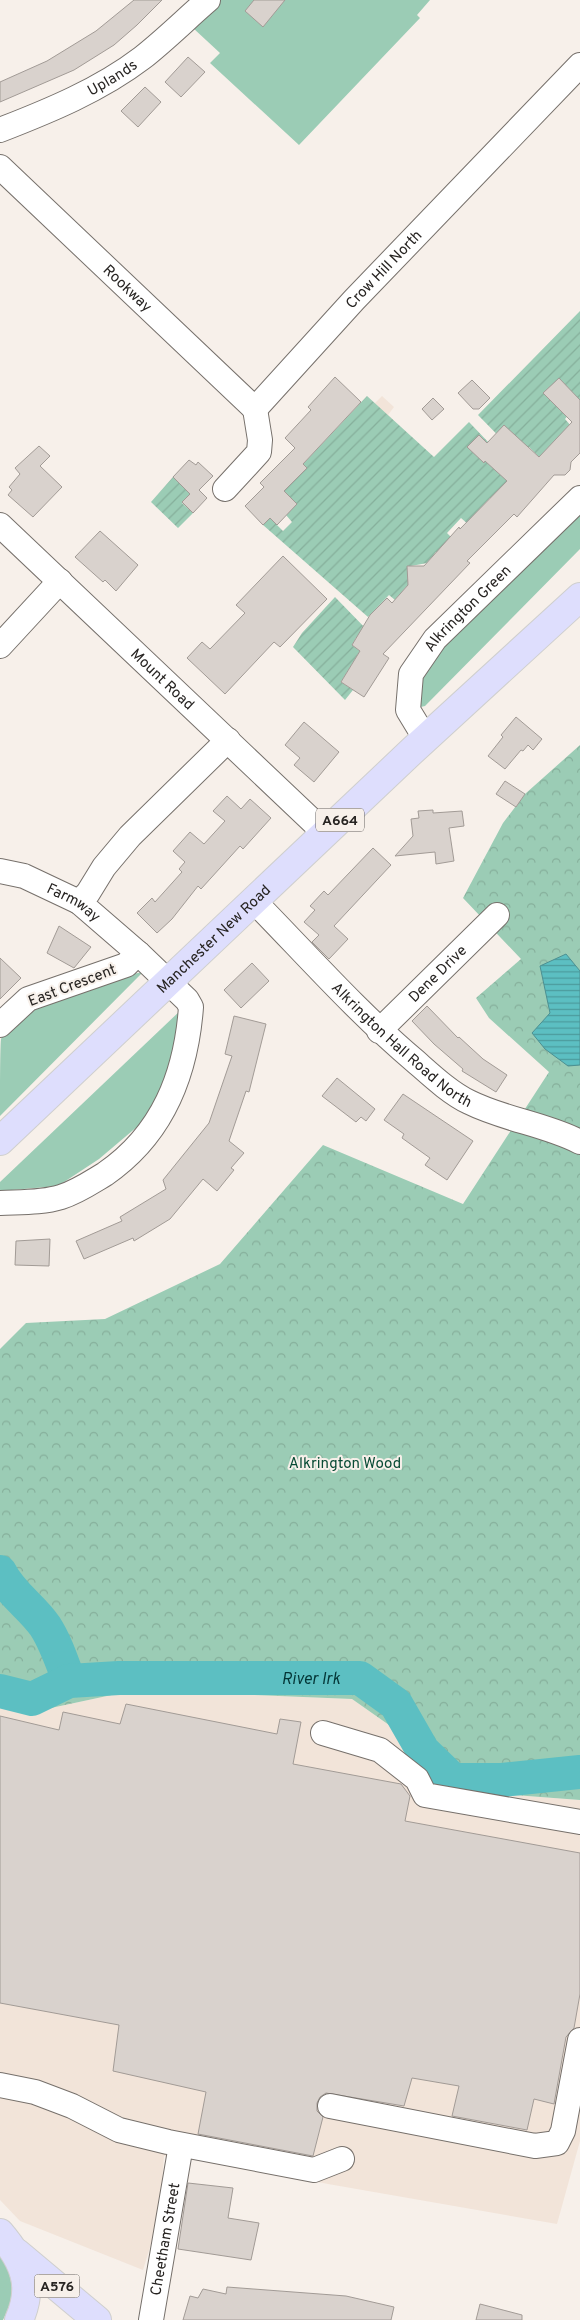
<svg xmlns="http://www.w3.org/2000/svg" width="580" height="2320" font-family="Overpass,sans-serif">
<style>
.built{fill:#f2e4d9}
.grass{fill:#9bccb5}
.forest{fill:url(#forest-crowns)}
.garden{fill:url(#garden-furrows)}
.water{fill:url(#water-rules);stroke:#4c9092}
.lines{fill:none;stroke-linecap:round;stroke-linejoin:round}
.river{stroke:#5cbfc2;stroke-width:34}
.building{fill:#d9d2cd;stroke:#a29b96}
.minor-casing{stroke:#76706b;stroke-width:26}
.major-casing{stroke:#cfcfce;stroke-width:30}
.minor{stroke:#fff;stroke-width:24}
.major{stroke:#dedefd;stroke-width:28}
.labels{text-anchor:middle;stroke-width:4;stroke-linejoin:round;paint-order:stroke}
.shield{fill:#f7f0ea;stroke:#65615e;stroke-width:1}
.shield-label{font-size:14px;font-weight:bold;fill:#272422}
.street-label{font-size:15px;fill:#272422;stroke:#f7f0ea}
.park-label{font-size:15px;fill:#084b35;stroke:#f7f0ea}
.water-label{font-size:16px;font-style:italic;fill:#043637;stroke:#f7f0ea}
</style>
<defs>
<pattern id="forest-crowns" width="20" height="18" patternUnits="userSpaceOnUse" patternTransform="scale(1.25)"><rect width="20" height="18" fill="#9bccb5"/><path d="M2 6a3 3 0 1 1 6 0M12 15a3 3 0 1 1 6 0" fill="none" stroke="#86af9b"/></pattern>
<pattern id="garden-furrows" width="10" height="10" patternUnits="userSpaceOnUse" patternTransform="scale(1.25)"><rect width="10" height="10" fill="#9bccb5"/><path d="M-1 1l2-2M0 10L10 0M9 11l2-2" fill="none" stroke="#86af9b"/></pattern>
<pattern id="water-rules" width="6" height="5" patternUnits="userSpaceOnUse" patternTransform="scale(1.25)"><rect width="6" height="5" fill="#5cbfc2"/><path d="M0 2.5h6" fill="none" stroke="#4c9b9d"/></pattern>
</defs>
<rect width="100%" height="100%" fill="#f7f0ea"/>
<path class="built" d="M382,396L394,407L388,415L392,418L367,411Z
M135,1690L352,1699L389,1725L435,1782L473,1795H514L580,1800V2141L557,2224L328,2184L190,2157L164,2156L159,2218L143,2270L20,2221L0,2200V1701L29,1707L51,1708Z"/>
<path class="grass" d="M219,0H430L417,15L420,18L299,145L210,63L220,53L193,28Z
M580,500V549L425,706L408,710L411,674Z
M143,972L0,1116C0,1104 0,1046 1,1039C20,999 104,979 143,972Z
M182,1009L177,1057L151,1115L99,1159L58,1186L0,1191V1182Z
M0,2255C14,2278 16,2295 3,2320H0Z"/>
<path class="forest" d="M580,745V1800L514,1795H473L435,1782L389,1725L352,1699L135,1690L51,1708L29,1707L0,1701V1349L26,1323L105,1319L220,1264L323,1145L463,1204L549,1072L489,1018L476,998L521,959L463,898L503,823L525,794Z"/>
<path class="garden" d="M580,311V417L570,413L565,419L571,426L539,457L529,447L519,457L478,415Z
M367,396L434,457L469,422L511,466L510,483L492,500L490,498L472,517L483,528L478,533L461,518L447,533L454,540L440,555L436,552L427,563L411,566L407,570L413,579L395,600L389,595L368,617L263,525L270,518L283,531L292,522L286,515L297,504L284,491L307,468L303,464Z
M173,477L190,494L182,503L193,513L178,528L151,502Z
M335,597L370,633L364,642L356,638L352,645L360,651L341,682L353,690L345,700L293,647L302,633Z"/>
<path class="water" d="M566,954L580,971V1065L568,1066L545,1049L532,1033L550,1013L540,966Z"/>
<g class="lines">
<g class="river">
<path d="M0,1572C11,1594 32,1607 45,1626C56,1643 62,1662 69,1681"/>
<path id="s1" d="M0,1691L32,1699L69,1681L119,1678H360L396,1704L423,1751L453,1780H502L580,1772"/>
</g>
</g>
<path class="building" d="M134,0H162L137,25L114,45L74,70L0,102V82L47,61L96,31Z
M254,0H285L263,27L245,11Z
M188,57L205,72L181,97L165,82Z
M145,87L161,102L138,127L121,111Z
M335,377L361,402L303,464L307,468L284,491L297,504L277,525L270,518L263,525L245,506L264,487L260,483L295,448L285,438L311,410L308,407Z
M559,378L580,400V453L571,462L570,470L565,475H554L517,517L514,514L467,561L470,563L383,654L389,658L364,697L341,682L360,651L352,645L370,615L387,598L392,603L408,585L407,566H424L459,527L460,529L507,481L485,461L484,463L467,447L479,435L487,443L504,425L539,457L572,422L543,393Z
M472,380L490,398L479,409H473L458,393Z
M433,398L444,409L432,420L422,409Z
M39,446L50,456L40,466L62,487L33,517L8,495L12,490L9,487L20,474L15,468Z
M189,460L196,465L198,462L213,476L199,490L207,498L193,513L182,502L190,494L173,477Z
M100,531L138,565L116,591L105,580L103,582L75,557Z
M283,556L327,599L280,647L274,642L225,694L187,658L202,642L210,649L245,613L236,605Z
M516,717L542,739L533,750L528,745L523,751L521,750L505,769L488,756L503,737L501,735Z
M304,722L339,752L314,782L294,765L300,758L285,745Z
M505,781L525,794L516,807L496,794Z
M227,796L241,809L250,799L271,818L243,849L240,846L201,889L198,886L172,919L157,933L137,913L152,898L155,902L182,872L179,869L185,862L173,851L190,832L204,844L225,821L213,811Z
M433,810V813L462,811L464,826L449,828L454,861L436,864L435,852L395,856L413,836L411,819L419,818L418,811Z
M373,848L391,865L334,926L348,939L329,959L312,942L319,935L304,922L315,910L310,906L324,891L328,895Z
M59,926L91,947L74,968L47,953Z
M0,958L21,978L0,999Z
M252,963L269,981L241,1008L224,990Z
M427,1006L458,1038L459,1037L483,1059L507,1075L496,1092L462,1071L463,1069L434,1044L412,1021Z
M234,1016L266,1024L249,1092L246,1091L229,1141L244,1153L231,1168L234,1170L217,1191L203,1179L170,1219L134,1241L133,1238L84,1259L76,1241L122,1221L120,1217L166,1189L163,1180L209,1123L232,1056L225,1054Z
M337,1078L375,1109L366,1121L361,1117L356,1122L322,1096Z
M403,1094L473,1141L447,1180L425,1165L430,1158L402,1138L404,1134L384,1120Z
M50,1239L49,1266L15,1265L16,1241Z
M126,1704L277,1734L280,1719L301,1722L293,1764L401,1784L410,1796L405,1821L580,1853V1994L574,2028L566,2037L554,2104L534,2099L527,2130L452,2116L459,2086L412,2078L404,2106L326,2093L320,2097L317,2103V2111L323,2117L313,2156L198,2134L206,2092L113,2071L119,2025L0,2003V1716L59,1730L63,1712L120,1724Z
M188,2183L233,2188L228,2218L259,2223L251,2260L178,2249Z
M227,2287L346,2296L394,2307L391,2320H183L190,2296L198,2298L203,2289L226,2294Z
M480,2304L522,2315V2320H476Z"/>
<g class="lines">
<defs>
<g id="minor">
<path id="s2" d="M0,130C49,111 100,90 142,58C165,40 186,19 208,0"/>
<path id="s3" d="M0,167L255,409"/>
<path id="s4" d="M255,409L354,300L580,65"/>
<path d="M225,489L259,452L260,440L255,409"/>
<path id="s5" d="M0,525L326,834"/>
<path d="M0,646L60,581"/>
<path id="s6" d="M425,738L408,710L411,674L435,639L580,498"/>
<path id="s7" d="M0,871L24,876L79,902L138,953L187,1000L191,1007C186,1075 163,1134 105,1174C90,1183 77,1192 61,1197C42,1203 20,1202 0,1203"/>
<path id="s8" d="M253,900C306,954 357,1012 415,1061C431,1075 450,1093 469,1102C505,1120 545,1124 580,1142"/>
<path d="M79,902L88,893L104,867L130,836L228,740"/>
<path d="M0,1025L28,999L126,965L138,953"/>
<path id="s9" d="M379,1031L497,915"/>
<path d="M323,1733L380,1750L417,1779L425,1795L580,1822"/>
<path d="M0,2085L35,2092L72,2106L119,2130L168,2142L314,2170L342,2159"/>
<path d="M330,2106L535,2146L557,2143L563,2131L580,2040"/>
<path id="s10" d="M151,2320L181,2145"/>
</g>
<g id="major">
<path id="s11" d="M0,1141L413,750L580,597"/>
<path d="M0,2233C23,2260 35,2285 19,2320"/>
<path d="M17,2253L97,2320"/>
</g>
</defs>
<use href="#minor" class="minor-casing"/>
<use href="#major" class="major-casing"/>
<use href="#minor" class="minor"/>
<use href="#major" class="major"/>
</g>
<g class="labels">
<g class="shield">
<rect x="316" y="808.5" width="48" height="23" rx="4"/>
<rect x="34.5" y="2274.5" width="45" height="23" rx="4"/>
</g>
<g class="shield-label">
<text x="340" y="825">A664</text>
<text x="57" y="2291">A576</text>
</g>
<g class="street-label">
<text dy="5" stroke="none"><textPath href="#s2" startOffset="124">Uplands</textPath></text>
<text dy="5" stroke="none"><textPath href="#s4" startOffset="190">Crow Hill North</textPath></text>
<text dy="5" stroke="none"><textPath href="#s3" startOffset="176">Rookway</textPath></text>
<text dy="5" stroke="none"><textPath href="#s6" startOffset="156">Alkrington Green</textPath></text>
<text dy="5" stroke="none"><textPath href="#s5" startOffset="224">Mount Road</textPath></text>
<text dy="5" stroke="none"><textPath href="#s7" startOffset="81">Farmway</textPath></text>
<text dy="5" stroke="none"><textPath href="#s11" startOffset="294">Manchester New Road</textPath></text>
<text dy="5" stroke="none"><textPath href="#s9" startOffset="82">Dene Drive</textPath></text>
<text transform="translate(72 985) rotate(-21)" y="5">East Crescent</text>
<text dy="5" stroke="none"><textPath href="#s8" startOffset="208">Alkrington Hall Road North</textPath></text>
<text dy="5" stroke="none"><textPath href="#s10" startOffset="82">Cheetham Street</textPath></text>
</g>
<g class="park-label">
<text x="345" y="1468">Alkrington Wood</text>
</g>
<g class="water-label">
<text dy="6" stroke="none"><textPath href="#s1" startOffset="316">River Irk</textPath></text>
</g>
</g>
</svg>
